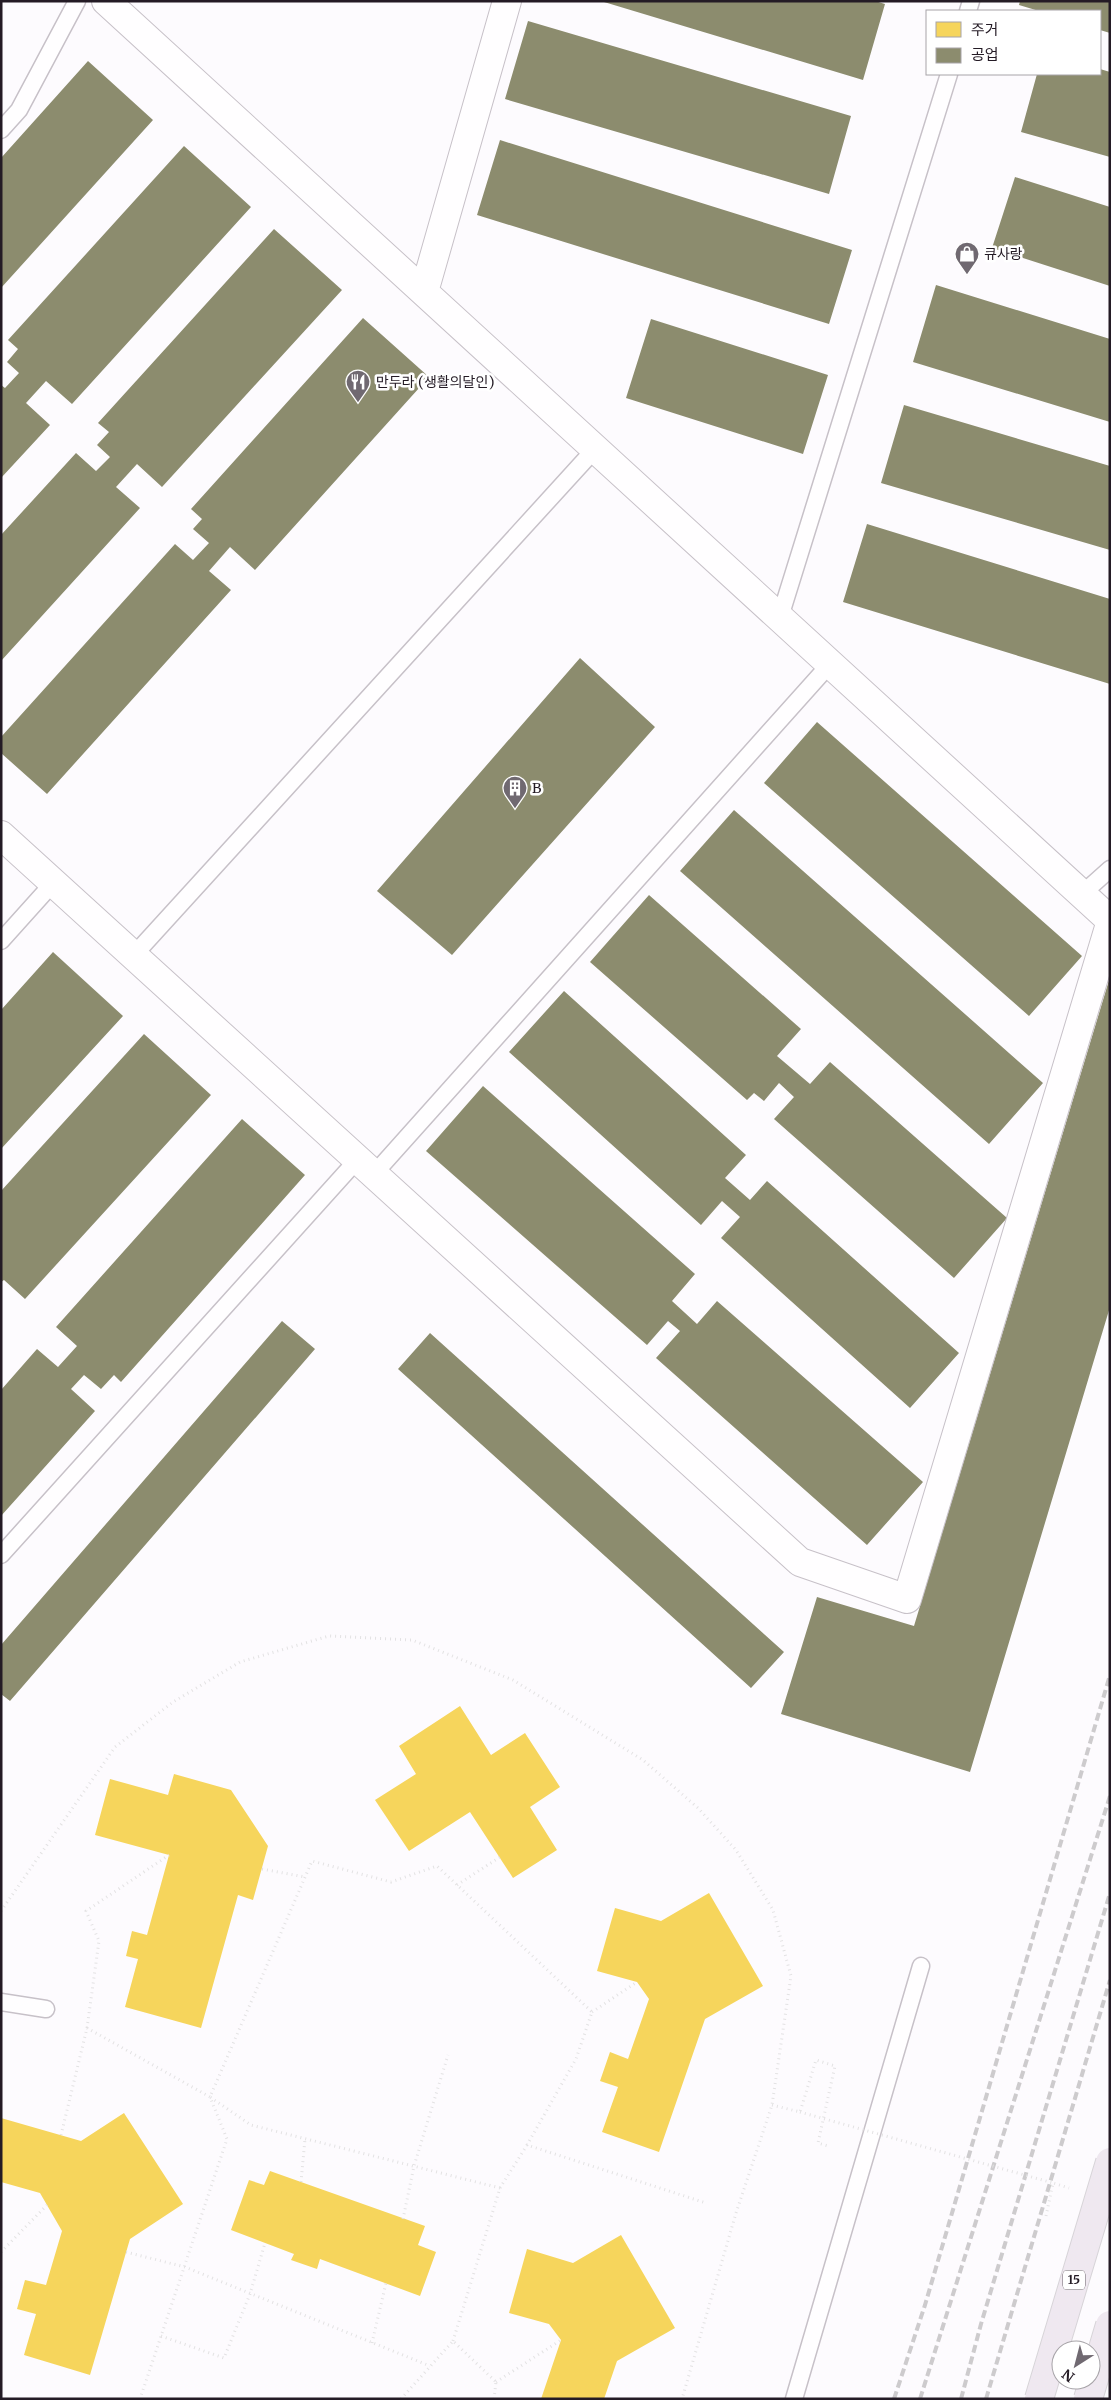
<svg xmlns="http://www.w3.org/2000/svg" width="1111" height="2400" font-family="Merriweather,'Noto Sans KR',serif">
<style>
.homes{fill:#f6d55c}
.industry{fill:#8c8c6e}
.lines{fill:none;stroke-linecap:round;stroke-linejoin:round}
.lane-casing{stroke:#c7c1c8;stroke-width:19}
.street-casing{stroke:#c7c1c8;stroke-width:30}
.path{stroke:#e3e2e3;stroke-width:3;stroke-dasharray:1 4;stroke-linecap:butt}
.lane{stroke:#fffeff;stroke-width:16}
.street{stroke:#fffeff;stroke-width:28}
.rail{stroke:#cdcbcd;stroke-width:4;stroke-dasharray:8 4;stroke-linecap:butt}
.highway-bridge-casing{stroke:#d7d4d8;stroke-width:30;stroke-linecap:butt}
.path-bridge{stroke:#e3e2e3;stroke-width:3;stroke-dasharray:1 4;stroke-linecap:butt}
.highway-bridge{stroke:#efe8f0;stroke-width:28}
.labels{text-anchor:middle;stroke-width:5;stroke-linejoin:round;paint-order:stroke}
.shield{fill:#fff;stroke:#665f66;stroke-width:1}
.shield-label{font-size:12px;font-weight:bold;fill:#241b25}
.poi-label{font-size:14px;fill:#241b25;stroke:#fff;text-anchor:start}
</style>
<rect width="100%" height="100%" fill="#fdfbfe"/>
<path class="homes" d="M460,1706L491,1755L525,1733L560,1787L530,1807L557,1850L513,1878L470,1812L409,1851L375,1800L416,1774L399,1746Z
M174,1774L231,1790L268,1846L253,1900L238,1895L201,2028L125,2007L138,1959L126,1956L132,1931L147,1935L169,1855L95,1835L110,1779L168,1795Z
M709,1893L763,1986L705,2019L659,2152L602,2132L618,2087L600,2081L610,2052L628,2059L649,1999L637,1982L597,1971L615,1908L661,1921Z
M124,2113L183,2204L130,2239L90,2375L24,2355L36,2314L17,2309L25,2280L46,2285L62,2231L40,2193L1,2182V2118L81,2141Z
M270,2171L425,2226L418,2245L436,2252L420,2296L320,2259L317,2269L291,2260L294,2254L231,2230L249,2180L264,2185Z
M621,2235L675,2328L617,2361L604,2399H541L561,2340L549,2324L509,2313L527,2249L573,2263Z"/>
<path class="industry" d="M875,1L885,4L863,80L604,2Z
M1020,1H1110V33L1100,30V11H1039L1019,5Z
M528,21L851,116L829,194L505,99Z
M88,61L153,120L1,288V158Z
M1100,69L1110,72V157L1021,132L1037,74H1100Z
M500,140L852,250L829,324L477,215Z
M184,146L251,207L72,404L46,381L26,403L50,425L1,478V385L5,388L19,373L7,362L18,349L8,340Z
M1015,177L1110,207V286L992,248Z
M274,229L342,290L162,487L137,464L116,487L140,508L1,661V535L76,453L96,471L110,457L97,445L109,432L98,423Z
M936,285L1110,339V422L913,362Z
M363,318L429,377L255,570L230,547L209,571L231,590L47,794L1,753V737L175,544L193,560L209,543L193,529L202,519L191,509Z
M651,319L828,375L803,454L626,398Z
M904,405L1110,466V550L881,483Z
M867,524L1110,599V684L843,602Z
M580,658L655,727L452,955L377,891Z
M817,722L1082,956L1029,1016L764,783Z
M734,810L1043,1083L989,1144L680,871Z
M649,895L801,1029L777,1056L810,1084L830,1062L1007,1218L954,1278L774,1119L794,1097L779,1083L764,1101L754,1093L747,1100L590,962Z
M53,952L123,1016L1,1149V1010Z
M1110,977V1307L970,1772L781,1714L817,1597L914,1626Z
M564,991L746,1155L725,1178L750,1200L767,1181L959,1353L910,1408L721,1238L740,1217L722,1201L701,1225L509,1052Z
M144,1034L211,1095L25,1299L4,1280L1,1282V1191Z
M483,1086L695,1274L672,1301L697,1324L717,1301L923,1482L867,1545L656,1358L680,1331L668,1321L647,1345L426,1151Z
M242,1119L305,1175L121,1382L114,1375L101,1389L84,1375L71,1389L95,1411L1,1516V1390L37,1349L58,1367L77,1346L56,1327Z
M282,1321L315,1349L10,1701L1,1694V1645Z
M430,1333L784,1652L751,1688L398,1369Z"/>
<g class="lines">
<defs>
<path id="lane" d="M968,11L971,1
M1,130L19,110L77,1
M780,617L949,74
M1082,894L1110,869
M1,941L54,882
M134,955L595,449
M374,1174L830,664
M1,1555L358,1159
M1,2002L46,2009
M794,2399L921,1966"/>
<path id="street" d="M106,1L1110,920
M424,292L507,1
M1,835L800,1562L907,1599L1110,924"/>
</defs>
<use href="#lane" class="lane-casing"/>
<use href="#street" class="street-casing"/>
<path class="path" d="M262,1869L305,1877
M457,1885L500,1857
M1,1911L115,1747L173,1702L240,1662L329,1636L412,1640L513,1680L643,1760L698,1808L736,1850L773,1910L791,1976L772,2105L736,2213L682,2399
M592,2012L637,1982
M87,2028L99,1941L86,1911L169,1855
M772,2105L800,2112L816,2060L835,2066L818,2143L828,2146
M61,2135L87,2028L210,2097L227,2139L140,2399
M301,2182L305,2139
M500,2188L527,2145L706,2203
M1046,2216L1053,2183L1069,2188
M403,2219L414,2166L448,2055
M1,2252L47,2205
M126,2252L185,2267L430,2366
M161,2336L224,2358L250,2294L265,2243
M453,2341L500,2188L251,2125L210,2097L312,1861L391,1882L437,1866L592,2012L576,2059L527,2145
M372,2343L386,2283
M496,2382L561,2340
M401,2399L453,2341L496,2382
M494,2399L496,2382"/>
<use href="#lane" class="lane"/>
<use href="#street" class="street"/>
<path class="rail" d="M894,2399L925,2305L1110,1675
M920,2399L1110,1796
M961,2399L981,2324L1110,1893
M986,2399L1110,1980"/>
<defs>
<path id="highway-bridge" d="M1039,2399L1110,2162
M1088,2399L1110,2325"/>
</defs>
<use href="#highway-bridge" class="highway-bridge-casing"/>
<path class="path-bridge" d="M800,2112L1053,2183"/>
<use href="#highway-bridge" class="highway-bridge"/>
</g>
<defs>
<symbol id="shop-pin" viewBox="-11 -11 22 30"><path d="M0 17L-7.5 6A9.5 9.5 0 1 1 7.5 6Z" fill="#706971" stroke="#fff"/><path d="M-5-2.5h2.3a2.7 3.5 0 0 1 5.4 0H5L5.5 6h-11ZM-1.5-2.5h3a1.5 2.3 0 0 0-3 0Z" fill="#fff"/></symbol>
<symbol id="restaurant-pin" viewBox="-11 -11 22 30"><path d="M0 17L-7.5 6A9.5 9.5 0 1 1 7.5 6Z" fill="#706971" stroke="#fff"/><path d="M-5-6h1v4h1v-4h1v4h1v-4h1v5L-1.5 .5V6h-2V.5L-5-1ZM5-6V6H3V1.5H1.5Q1.5-4 5-6Z" fill="#fff"/></symbol>
<symbol id="building-pin" viewBox="-11 -11 22 30"><path d="M0 17L-7.5 6A9.5 9.5 0 1 1 7.5 6Z" fill="#706971" stroke="#fff"/><path d="M-4-6H4V6H1V3H-1V6H-4ZM-2.5-4.3h1.7v1.8h-1.7ZM.8-4.3h1.7v1.8H.8ZM-2.5-1h1.7V.8h-1.7ZM.8-1h1.7V.8H.8Z" fill="#fff"/></symbol>
</defs>
<g fill-rule="evenodd">
<use href="#shop-pin" x="953" y="240" width="28" height="38"/>
<use href="#restaurant-pin" x="344" y="368" width="28" height="38"/>
<use href="#building-pin" x="501" y="774" width="28" height="38"/>
</g>
<g class="labels">
<rect class="shield" x="1063" y="2270.5" width="22" height="19" rx="4"/>
<g class="shield-label">
<text x="1074" y="2284">15</text>
</g>
<g class="poi-label">
<text x="984" y="259">큐사랑</text>
<text x="376" y="387">만두라 (생활의달인)</text>
<text x="532" y="793">B</text>
</g>
</g>
<rect width="1111" height="2400" fill="none" stroke="#241b25" stroke-width="5"/>
<rect x="926" y="10" width="175" height="65" fill="#ffffff" stroke="#a7a4a8"/>
<rect x="936" y="22" width="25" height="15" fill="#f6d55c" stroke="#a7a4a8"/>
<text x="971" y="35" font-size="15" fill="#241b25">주거</text>
<rect x="936" y="48" width="25" height="15" fill="#8c8c6e" stroke="#a7a4a8"/>
<text x="971" y="60" font-size="15" fill="#241b25">공업</text>
<g transform="translate(1076 2365) rotate(216)"><circle r="24" fill="#ffffff" stroke="#a7a4a8"/>
<path d="M0-4L9 19L0 12L-9 19Z" fill="#706971"/>
<text y="-8" font-size="14" font-weight="bold" text-anchor="middle" fill="#241b25">N</text>
</g>
</svg>
